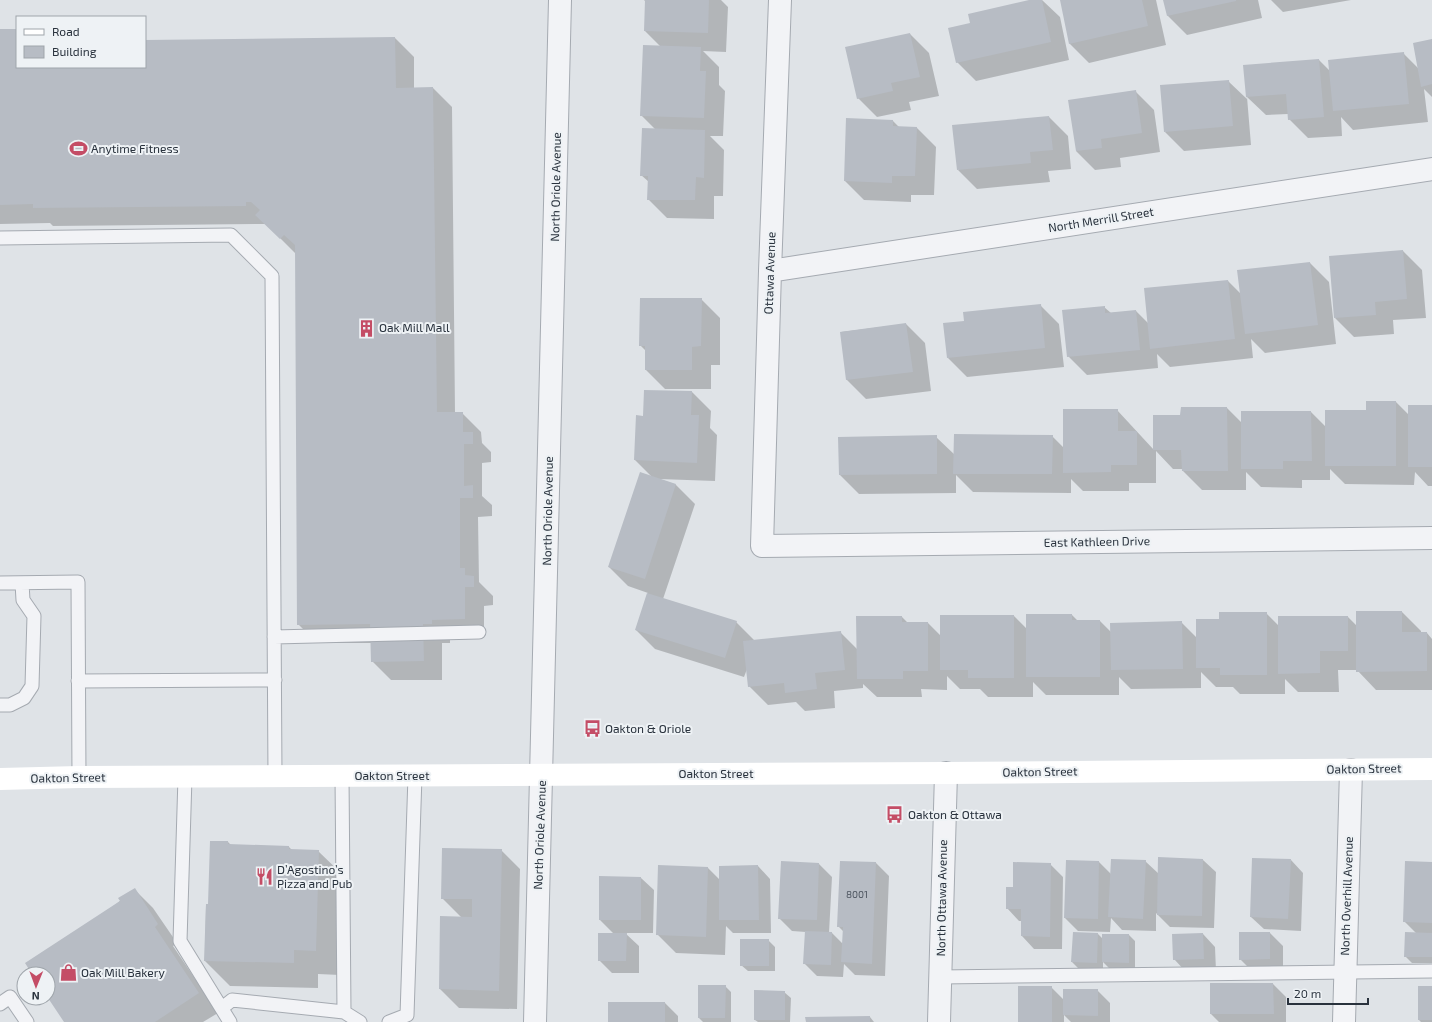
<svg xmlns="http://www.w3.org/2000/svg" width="1432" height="1022" font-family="'Exo 2',sans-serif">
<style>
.shadow{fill:#0003}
.building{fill:#b7bcc4}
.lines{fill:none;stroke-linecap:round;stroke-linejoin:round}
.lane-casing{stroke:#a5aab1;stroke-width:15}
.street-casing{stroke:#a5aab1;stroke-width:24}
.lane{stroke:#f2f3f6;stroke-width:13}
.street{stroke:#f2f3f6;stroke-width:22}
.secondary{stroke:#fff;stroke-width:22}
.labels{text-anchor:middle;stroke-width:4;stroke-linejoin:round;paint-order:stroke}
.number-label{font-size:10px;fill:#4c545f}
.poi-label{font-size:12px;fill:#29323d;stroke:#eef2f5;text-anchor:start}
.street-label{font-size:12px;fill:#29323d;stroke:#eef2f5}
</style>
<rect width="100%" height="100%" fill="#dfe3e7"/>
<path class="shadow" d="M644,0H721L728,7L726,52L703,51L719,67V85L725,91L723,136H710L724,150L723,196H714V219L667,218L648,199L649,182L641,175L656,130L641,115L660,46L645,31L646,2Z
M1033,0H1042L1060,17L1069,60L976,81L957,62L971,24Z
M1061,0H1156L1166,45L1089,63L1070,44Z
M1164,0H1258L1262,18L1187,35L1168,16Z
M1271,0H1351L1283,12Z
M0,30H17V67H145V41L395,38L414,57V88H433L452,107L455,413H462L481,432L482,443L491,452V462L482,463V496L492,505V516L478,517L479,582L493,596V605L484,606V638H450V643H442V680H391L372,661V643H317L298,624L296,254L266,224L53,226L50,223L0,224Z
M910,34L929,53L939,96L909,102L911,110L877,117L858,98Z
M1432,40V97L1424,89L1428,122L1353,130L1341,117L1342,136L1308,138L1289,119L1288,114L1266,115L1247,97L1251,145L1184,151L1165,132L1228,81L1247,99L1244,66L1319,60L1330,71L1403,53L1418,68Z
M1135,91L1154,110L1160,152L1120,158L1121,167L1095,170L1076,151Z
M1049,117L1068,136L1071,169L1048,171L1050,182L977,189L958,170Z
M893,121L900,128H917L936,147L934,195H911V202L864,200L845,181Z
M1403,251L1422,270L1426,318L1393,320L1394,334L1354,337L1335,318Z
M1310,263L1329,282L1336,344L1265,353L1251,339L1253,358L1170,367L1157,354L1158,368L1087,375L1068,356L1104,307L1111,313L1136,311L1149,324L1228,281L1241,294Z
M701,299L720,318V365H711V389H665L646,370V351L640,345Z
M1040,305L1059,324L1064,367L967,377L948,358L965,322Z
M906,324L925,343L931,391L866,399L847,380L841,332Z
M692,392L711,411L710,428L717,435L715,481L659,479L676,485L695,504L663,599L736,622L755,641L840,632L857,649V617H902L908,623H928L941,636L1014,616L1027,629L1072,615L1078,621H1100L1111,632L1181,622L1197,638L1220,620L1266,613L1279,626L1348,617L1357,626L1402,612L1421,631V633H1427L1432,639V690H1376L1357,670H1338L1339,692H1298L1285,679V694H1240L1233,687H1216L1201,672V688L1131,689L1119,677V695H1046L1033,682V697H988L980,689H960L947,676V690L921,689L922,697H877L863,684V688L834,691L835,708L805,711L796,702L768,705L749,686L747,669L744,677L655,649L636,630L648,593L628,586L609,567L653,478L635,460L644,417Z
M1396,402L1409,415L1432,406V486H1428L1415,472L1414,485L1345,484L1330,469V480H1302V488L1261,487L1246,472V490H1202L1183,471V469H1173L1156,451V483H1129V491H1083L1071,479V493L973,492L956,475V493L859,494L840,475L936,437L955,455L1052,436L1064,448L1117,410L1154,450L1181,416L1227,408L1242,423L1311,412L1326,427Z
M228,842L231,845L289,847L292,850L318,851L343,875L340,975L318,974V988L230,986L205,961L206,905L209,906Z
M501,850L520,869L517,1009L459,1008L440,989L441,917H461L442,898Z
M1203,860L1216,872L1214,928L1170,927L1156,913V931L1122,930L1111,918L1110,932L1078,931L1065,918L1067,861L1099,862L1111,874L1145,861L1159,874Z
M1291,860L1303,873L1301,931L1264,929L1251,917Z
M841,862L876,863L889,876L885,976L855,975L844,964L843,977L817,976L804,963L806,932L792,931L779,918L819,864L832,877L829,933H832L843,944V931L838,926Z
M1432,863V963H1412L1405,956L1416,933L1404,921Z
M1050,864L1063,877L1062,949H1034L1022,936V921H1019L1007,908L1014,888Z
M659,866L708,868L720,880L758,866L770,879L771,933H733L726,926L725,955L676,953L657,934Z
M641,878L654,890L653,933H625L639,946V973H612L599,960L614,934L600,920Z
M134,889L153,908L177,943L173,946L218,1013L203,1022H65L48,996V974H34Z
M1074,933L1098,934L1103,939L1129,935L1135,941V968H1109L1103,962V969L1078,968L1072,962Z
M1270,933L1283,946V972H1253L1240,959Z
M1203,934L1215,947L1216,971L1186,972L1174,959Z
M768,940L775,947V971H748L741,965Z
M1273,984L1286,997V1022H1219L1211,1014Z
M725,986L731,992V1022H703L699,1018Z
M1051,987L1064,1000L1097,990L1110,1003V1022H1071L1064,1015V1022H1019Z
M1432,987V1022H1421L1419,1020Z
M784,992L791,998L790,1022H758L755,1020Z
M665,1003L678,1016V1022H609Z
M870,1017L874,1022H807Z"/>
<path class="building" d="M645,0H709L708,33L644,31Z
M1029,0H1042L1051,42L956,63L948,28L970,23L968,14Z
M1060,0H1142L1148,26L1069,44Z
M1163,0H1236V1L1167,16Z
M0,29H17V67H145V40L395,37L396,88L433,87L437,412H463V432H473V444H464V486L473,485V498H460V568H465V575L474,576V587H465V619L432,620V624H423L424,661L371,662L370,624L297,625L295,245L284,235L280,239L255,215L260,210L251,202H246V206L33,208V204L0,205Z
M910,33L920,77L891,83L893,91L857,99L845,47Z
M1432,39V84L1421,87L1413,43Z
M643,45L701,47L700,71H706L704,118L640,116Z
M1404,52L1409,104L1333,111L1328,60Z
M1319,59L1324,117L1288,120L1286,94L1246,97L1243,65Z
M1229,80L1233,126L1164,132L1160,85Z
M1136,90L1142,133L1101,139L1102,148L1076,151L1068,100Z
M1049,116L1053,150L1030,152L1031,163L957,170L952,125Z
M846,118L893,120V126L917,127L915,176H892V183L844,181Z
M642,128L705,130L704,178L696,177L695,200H647L648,176H640Z
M1403,250L1407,299L1375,302L1376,315L1334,318L1329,256Z
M1310,262L1318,325L1245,334L1237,270Z
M1228,280L1235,339L1150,349L1144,288Z
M640,298H702L701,346L692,347V370H645V346H639Z
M1041,304L1045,348L947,358L943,323L964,321L963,312Z
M1105,306V313L1136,310L1140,350L1067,357L1062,310Z
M906,323L913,372L846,380L840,332Z
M644,390L692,391L691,415H699L697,463L634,460L636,415L643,416Z
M1366,401H1396V466H1325V410H1366Z
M1408,405H1432V467H1408Z
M1181,407H1227L1228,471H1182L1181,450H1153V415H1180Z
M1063,409H1118V431H1137V465H1111V472L1063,473Z
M1241,411H1311L1312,461H1283V469H1241Z
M954,434L1053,435L1052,474H953Z
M937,435V474L839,475L838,437Z
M640,472L676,484L645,579L608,567Z
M647,593L737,621L725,658L635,630Z
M1356,611H1402V632H1427V671L1356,672Z
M1219,612H1267V675H1220V668H1196V619H1219Z
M1026,614H1072V620H1100V677H1026Z
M940,615H1014V678H968V670H940Z
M856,616H902V622H928V671H903V679H857Z
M1278,616H1348V651H1320V673L1278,674Z
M1182,621L1183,669L1111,670L1110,623Z
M841,631L845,670L815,673L817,689L785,693L784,683L748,687L743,641Z
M210,841H228V844L289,846V849L319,850L316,951L294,950V963L204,961L206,904H208Z
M442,848L502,849L499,991L439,989L440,916L472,917V899H441Z
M1158,857L1203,859L1202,916L1157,915Z
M1252,858L1291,859L1288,919L1250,917Z
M1111,859L1146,860L1143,919L1108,917Z
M1066,860L1099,861L1098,919L1064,918Z
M781,861L819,863L817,920L778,919Z
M840,861L876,862L872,964L841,962L843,927H837Z
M1405,861L1432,862V923L1403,922Z
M1013,862L1051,863L1050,937L1021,936V909H1006V887H1013Z
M658,865L708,867L706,937L656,935Z
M758,865L759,920H719V866Z
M599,876L641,877V920H599Z
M135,888L158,924L155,927L199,993L155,1022H64L48,998V974H32L25,963L120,901L118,898Z
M805,931L832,932L831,965L803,964Z
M1073,932L1098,933L1097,963L1071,962Z
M1239,932H1270V959L1239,960Z
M1405,932L1432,933V957H1404Z
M598,933H627L626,961H598Z
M1203,933L1204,959L1173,960L1172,934Z
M1102,934H1129V963L1102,962Z
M740,939H769V966H740Z
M1210,983H1273L1274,1014H1210Z
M698,985H726L725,1018H698Z
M1018,986H1052V1022H1018Z
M1418,986H1432V1020H1418Z
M1063,989H1098V1016L1063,1015Z
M754,990L785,991V1020H754Z
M608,1002H665V1022H608Z
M870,1016V1022H806L805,1017Z"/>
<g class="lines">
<defs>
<path id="lane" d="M0,238L231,235L272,276L275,777
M0,583L78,582L79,777
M274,637L479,632
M78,681L275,680
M0,705H10L24,698L32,686L34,616L23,600L22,583
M342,776L344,1012
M185,777L180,941L230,1022
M940,977L1432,971
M0,1004L10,997L27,1022
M222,1008L232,1000L344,1012L360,1022
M389,1022L407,1015L415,776"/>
<path id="street" d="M780,0L770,271L762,546L1432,538
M770,271L1432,169
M535,1022L560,0
M939,1022L946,773
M1344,1022L1351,770"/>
</defs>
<use href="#lane" class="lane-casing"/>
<use href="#street" class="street-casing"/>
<use href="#lane" class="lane"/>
<use href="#street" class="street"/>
<path class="secondary" d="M0,779L79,777L946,773L1432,769"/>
</g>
<defs>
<symbol id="stadium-bare" viewBox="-9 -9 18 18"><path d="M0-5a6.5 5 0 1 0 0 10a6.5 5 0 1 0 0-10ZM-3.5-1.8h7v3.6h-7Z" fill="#c44d66" stroke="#eef2f5" stroke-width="2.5" paint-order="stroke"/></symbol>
<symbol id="building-bare" viewBox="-9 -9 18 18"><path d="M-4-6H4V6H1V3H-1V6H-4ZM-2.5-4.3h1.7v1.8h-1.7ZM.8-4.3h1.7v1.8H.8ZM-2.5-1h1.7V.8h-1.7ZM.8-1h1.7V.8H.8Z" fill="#c44d66" stroke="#eef2f5" stroke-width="2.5" paint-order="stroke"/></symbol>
<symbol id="bus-bare" viewBox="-9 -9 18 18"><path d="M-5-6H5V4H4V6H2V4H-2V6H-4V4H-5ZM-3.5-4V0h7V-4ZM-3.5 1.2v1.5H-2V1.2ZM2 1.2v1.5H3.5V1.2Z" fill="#c44d66" stroke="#eef2f5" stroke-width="2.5" paint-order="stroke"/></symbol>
<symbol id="restaurant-bare" viewBox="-9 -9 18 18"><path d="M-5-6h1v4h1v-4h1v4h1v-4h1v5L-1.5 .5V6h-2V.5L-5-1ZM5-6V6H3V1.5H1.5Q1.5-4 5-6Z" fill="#c44d66" stroke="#eef2f5" stroke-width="2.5" paint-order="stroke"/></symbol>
<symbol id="shop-bare" viewBox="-9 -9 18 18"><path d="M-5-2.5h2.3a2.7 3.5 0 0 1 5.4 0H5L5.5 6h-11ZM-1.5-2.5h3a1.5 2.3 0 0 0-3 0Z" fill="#c44d66" stroke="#eef2f5" stroke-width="2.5" paint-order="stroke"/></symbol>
</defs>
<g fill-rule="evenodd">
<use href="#stadium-bare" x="66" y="136" width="25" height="25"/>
<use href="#building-bare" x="354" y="316" width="25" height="25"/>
<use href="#bus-bare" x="580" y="716" width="25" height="25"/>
<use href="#bus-bare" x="882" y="802" width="25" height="25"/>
<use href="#restaurant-bare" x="252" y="864" width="25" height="25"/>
<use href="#shop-bare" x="56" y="960" width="25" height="25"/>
</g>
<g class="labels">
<g class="number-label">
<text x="857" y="898">8001</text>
</g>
<g class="poi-label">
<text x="91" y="153">Anytime Fitness</text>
<text x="379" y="332">Oak Mill Mall</text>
<text x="605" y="733">Oakton &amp; Oriole</text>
<text x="908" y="819">Oakton &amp; Ottawa</text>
<text x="277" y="874">D’Agostino’s<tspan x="277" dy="14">Pizza and Pub</tspan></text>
<text x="81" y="977">Oak Mill Bakery</text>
</g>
<g class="street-label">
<text transform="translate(556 187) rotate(-89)" y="4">North Oriole Avenue</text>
<text transform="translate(1101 220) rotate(-9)" y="4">North Merrill Street</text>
<text transform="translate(770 273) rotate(-88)" y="4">Ottawa Avenue</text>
<text transform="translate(548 511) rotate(-89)" y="4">North Oriole Avenue</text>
<text transform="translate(1097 542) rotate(-1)" y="4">East Kathleen Drive</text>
<text transform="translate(1364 769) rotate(-1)" y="4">Oakton Street</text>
<text transform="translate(1040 772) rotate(-1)" y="4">Oakton Street</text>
<text x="716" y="778">Oakton Street</text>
<text x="392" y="780">Oakton Street</text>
<text transform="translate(68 778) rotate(-1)" y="4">Oakton Street</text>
<text transform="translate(540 835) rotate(-88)" y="4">North Oriole Avenue</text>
<text transform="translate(1347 896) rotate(-88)" y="4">North Overhill Avenue</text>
<text transform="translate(942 898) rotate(-89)" y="4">North Ottawa Avenue</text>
</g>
</g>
<rect x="16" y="16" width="130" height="52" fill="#eef2f5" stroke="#9fa5ab"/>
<rect x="24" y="29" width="20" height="6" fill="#ffffff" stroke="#9fa5ab"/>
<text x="52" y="36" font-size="12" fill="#29323d">Road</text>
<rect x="24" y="46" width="20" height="12" fill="#b7bcc4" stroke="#9fa5ab"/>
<text x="52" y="56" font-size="12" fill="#29323d">Building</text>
<g transform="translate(36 986) rotate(181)"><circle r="19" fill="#eef2f5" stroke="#9fa5ab"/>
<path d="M0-3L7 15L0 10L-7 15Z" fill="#c44d66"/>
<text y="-6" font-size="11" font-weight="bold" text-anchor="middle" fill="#29323d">N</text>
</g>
<path d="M1288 998v6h80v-6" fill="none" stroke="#29323d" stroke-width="2"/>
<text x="1294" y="998" font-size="12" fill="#29323d" stroke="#eef2f5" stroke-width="3" paint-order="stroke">20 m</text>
</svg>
